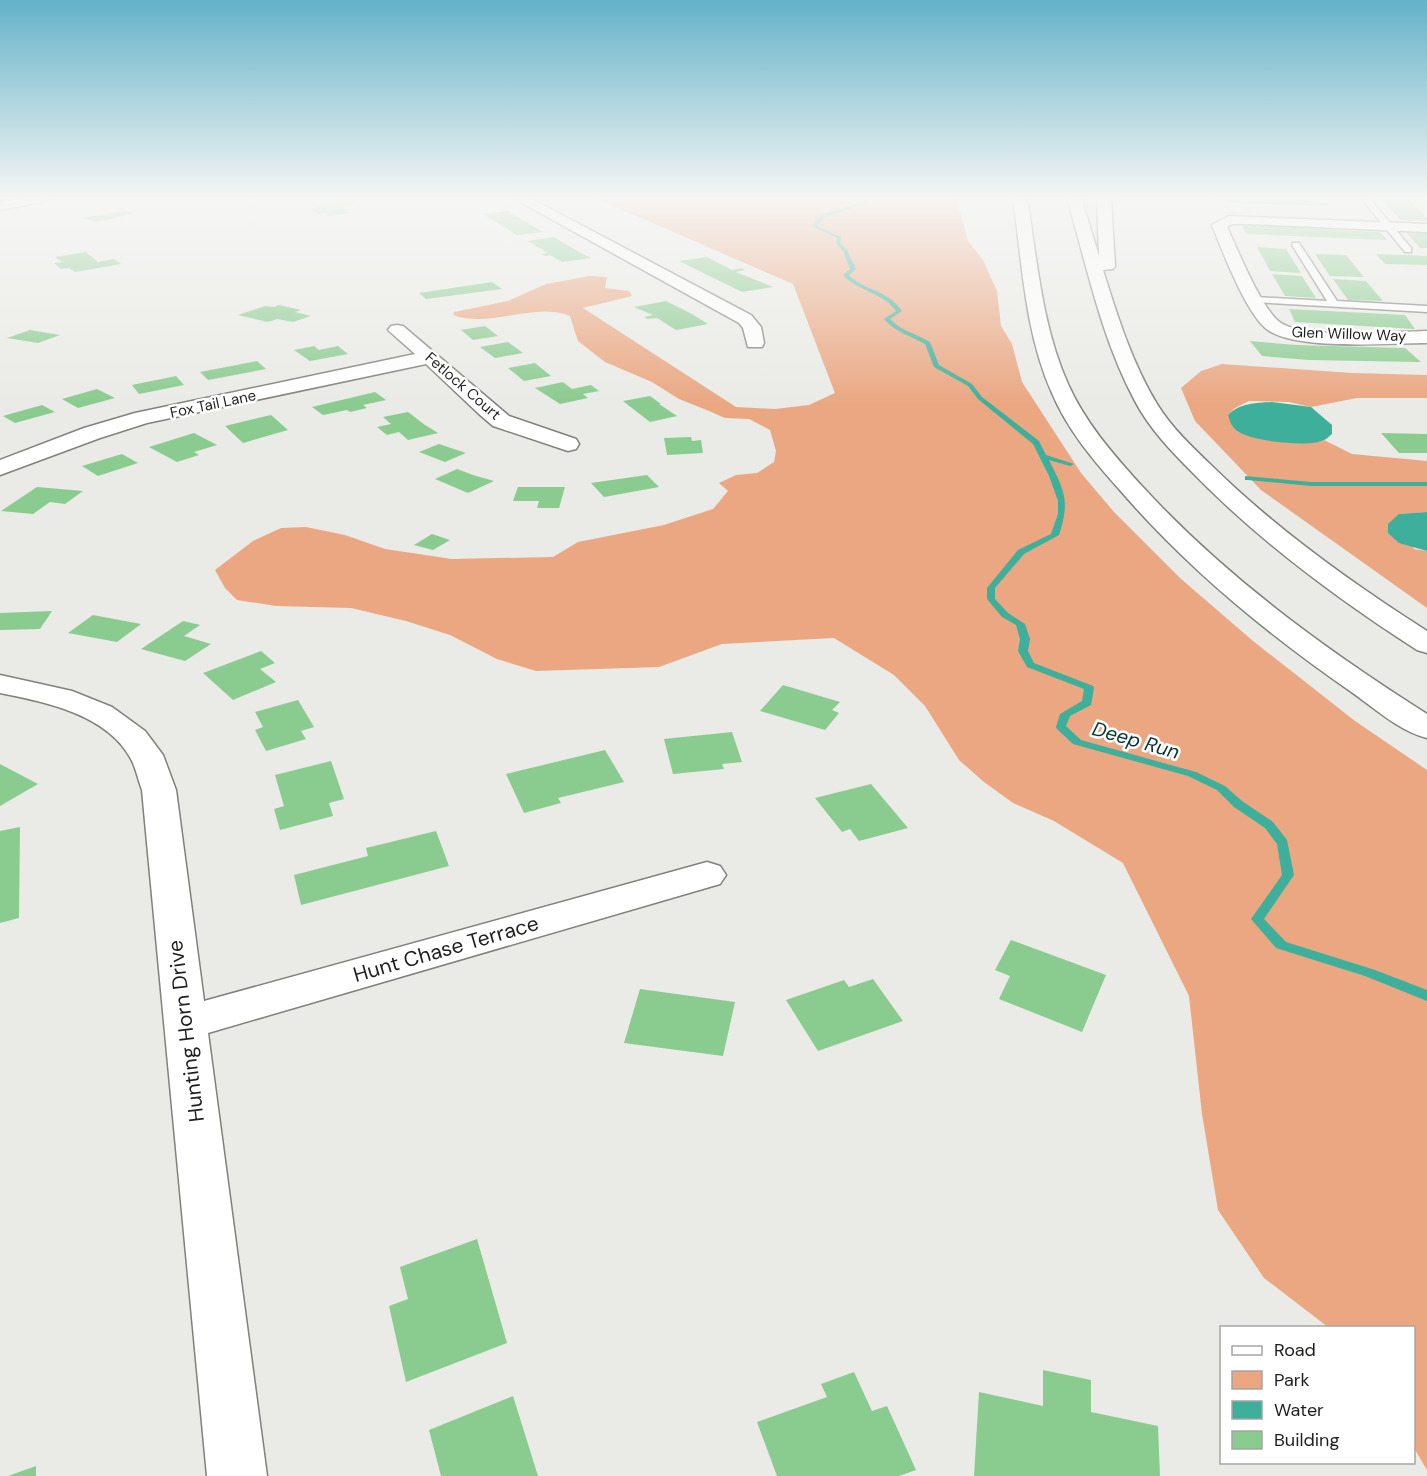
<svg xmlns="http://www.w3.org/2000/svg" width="1427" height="1476" font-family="'DM Sans',sans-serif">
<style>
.green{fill:#eaa782}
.water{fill:#3eaf9a}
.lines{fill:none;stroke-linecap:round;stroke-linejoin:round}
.stream{fill:#3eaf9a;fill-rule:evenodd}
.building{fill:#8acb8f}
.service-casing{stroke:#80817c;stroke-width:3}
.minor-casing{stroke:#80817c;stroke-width:3}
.motorway-casing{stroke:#80817c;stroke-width:3}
.service{fill:#fff;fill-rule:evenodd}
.minor{fill:#fff;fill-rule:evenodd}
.motorway{fill:#fff;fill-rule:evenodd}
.labels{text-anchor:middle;stroke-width:5;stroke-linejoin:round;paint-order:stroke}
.far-street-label{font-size:15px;fill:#1e1e1c;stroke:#fff}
.water-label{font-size:20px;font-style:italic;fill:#02382f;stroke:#fff}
.near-street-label{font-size:21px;fill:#1e1e1c;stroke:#fff}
</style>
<rect width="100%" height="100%" fill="#eaebe6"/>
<path class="green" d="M595,198H956L968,241L983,260L997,291L1001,326L1012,344L1022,382L1081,473L1114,512L1180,578L1253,641L1355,721L1427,770V1470L1414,1448V1328L1328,1327L1264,1278L1218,1210L1202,1114L1189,996L1123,863L1054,821L1013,803L984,782L959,760L925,706L894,675L834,638L722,644L659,667L536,671L497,659L450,635L406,621L351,608L276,606L237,600L225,588L215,570L253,541L281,528L306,527L345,535L385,549L452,559L553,557L578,542L664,525L713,509L728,491L719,483L736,475L757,473L774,462L776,451L770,430L749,419L725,418L709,411L679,399L652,382L605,362L578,341L570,316C534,301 491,329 453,315L454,312L508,301L546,284L590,276L607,277L605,288L629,291L632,296L583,308L736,407L775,409L809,405L835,393L793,284Z
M1222,364L1352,373L1427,375V398H1357L1311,407L1289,402L1249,401L1235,408L1228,415L1238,432L1278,442L1307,443L1324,440L1352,454L1427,461V512L1399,514L1414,549L1427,551V608L1261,490L1195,421L1181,388L1201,371Z"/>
<path class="water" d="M1209,198H1294L1328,204V206L1239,203Z
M1272,402L1311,407L1332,425V434C1329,436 1327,439 1324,440C1308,448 1251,441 1237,431C1231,426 1230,421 1228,415C1240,403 1255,403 1272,402Z
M1427,512V551L1399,543L1388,533V524L1399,514Z"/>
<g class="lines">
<path class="stream" d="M858,198H863L867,201L866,204L825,217L817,226L841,237L840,243L847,250L856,269L849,275C865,292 886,288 902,311L890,319C901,331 917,334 930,342L939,365L972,384L982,397L1039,441L1046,455L1074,464L1070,466L1049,460C1065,492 1070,501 1059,535L1024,554L995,588V599L1008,613L1025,624L1030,639L1028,651L1034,663L1093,686L1094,688L1091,705L1070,716L1066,726L1081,740L1196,772L1225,786L1242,801L1273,822L1287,840L1294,875L1264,919L1286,942L1375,970L1427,990V1001L1365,976L1276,948L1251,919L1282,875L1277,844L1265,828L1234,807L1217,790L1188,776L1073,744L1057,729L1056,727L1060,714L1082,701L1084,689L1027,667L1018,651L1020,639L1016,625L1002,617L987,599V588L1018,550L1051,534L1058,514V501L1049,476L1033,444L978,399L968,386L934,367L925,344C911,336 895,332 884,319L896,311C883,292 858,292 843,275L850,269L843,251L836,243L837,238L812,226L821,215L862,202Z
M1245,476L1311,482H1427V486H1311L1248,480H1245Z"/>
</g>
<path class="building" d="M1379,198H1407L1427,218V221L1401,220Z
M354,201L358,204L341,206L350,213L329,216L326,213L318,214L311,209L319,208L316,206Z
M125,211L136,213L97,222L81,218Z
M508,211L543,232L517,235L483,214Z
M1242,225L1380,232L1387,240L1246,234Z
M1406,232L1427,233V248H1420Z
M554,237L584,255L592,258L562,262L550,255L545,256L542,254L548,253L528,241Z
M1257,247L1286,249L1301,273L1270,271Z
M86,252L98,262L114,259L121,264L75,272L69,268L61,269L54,263L62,262L55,257Z
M1315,254L1346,255L1364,277L1330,276Z
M1376,254L1427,256V265L1385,264Z
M707,257L732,270L741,268L745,270L736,272L773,287L742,292L679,261Z
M1272,274L1302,276L1316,298L1285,296Z
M1333,279L1366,281L1383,301L1348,300Z
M492,282L502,289L426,299L419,293Z
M666,301L692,314L708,324L676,330L657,318L648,319L644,317L653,315L634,307Z
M279,305L301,310L295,312L311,316L293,322L277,319L268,322L238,315L265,306L274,307Z
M1289,309L1405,315L1415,329L1295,322Z
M485,326L498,336L473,340L461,330Z
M30,330L60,335L38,343L7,338Z
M1250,341L1296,345L1405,348L1421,362L1309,360L1262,356Z
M508,342L523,353L495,358L480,347Z
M314,346L319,350L338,346L348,354L310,361L294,350Z
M257,361L266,369L208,380L200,372Z
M535,363L551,376L524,381L508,368Z
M176,376L184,385L139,394L132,385Z
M563,382L572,389L591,385L599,391L583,394L588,398L560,404L535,388Z
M97,389L115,398L78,408L62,399Z
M375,392L386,400L363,405L367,408L350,412L347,410L323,415L312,407Z
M650,396L661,404H659L677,416L650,422L623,401Z
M42,405L55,412L15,423L3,416Z
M408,412L425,425L438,433L408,440L399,432L387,435L377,427L391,424L383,417Z
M271,415L288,430L243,443L225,426Z
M194,433L217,445L194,452L199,455L177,462L149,447Z
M1381,433L1427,434V453H1399Z
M691,437L692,441L701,440L703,453L667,455L664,438Z
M439,444L466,453L445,462L419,452Z
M122,454L138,463L98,476L82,466Z
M457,469L473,475L494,481L468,493L435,479Z
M647,475L659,487L604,497L591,483Z
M37,487L83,491L65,504L50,502L33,514L1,511Z
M518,487H565L559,508H537L539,501H513Z
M432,534L450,540L433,550L414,545Z
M52,611L40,629L0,630V613Z
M93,615L141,624L117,642L68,633Z
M183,621L200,625L184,636L211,644L185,661L141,649Z
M261,651L275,663L260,669L276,682L233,700L203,673Z
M783,685L840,702L832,710L839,713L825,730L760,711Z
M298,700L314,727L301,731L306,739L266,751L255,730L263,727L255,712Z
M732,732L742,762L722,764L724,769L673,774L664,739Z
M605,750L624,782L558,798L561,803L524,813L506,774Z
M331,761L344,799L329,803L333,816L280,830L274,809L284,806L275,775Z
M0,764L38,784L0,806Z
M871,784L908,828L859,841L850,829L842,832L815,798Z
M20,827L19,918L0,923V831Z
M436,831L449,866L301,905L294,875L368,856L366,848Z
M1011,940L1106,975L1082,1032L999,999L1010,976L995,970Z
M873,979L903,1021L818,1051L786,1000L844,980L849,987Z
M640,989L735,1002L723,1056L624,1043Z
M477,1239L507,1343L406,1382L389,1306L408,1299L400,1267Z
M1043,1370L1091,1380V1412L1158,1426L1160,1476H974L979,1392L1043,1406Z
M854,1372L872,1411L887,1406L916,1470L899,1476H777L757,1422L827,1397L821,1384Z
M513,1396L538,1476H441L429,1430Z
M36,1466V1476H8Z"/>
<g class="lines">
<defs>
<path id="service" d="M1361,198H1369L1411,248V252H1405Z
M1293,243H1299L1337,301L1427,306V312L1253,302L1251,300L1256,297L1327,301L1292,245Z"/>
<path id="minor" d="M22,198H49L42,202L0,210V202Z
M513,198H530L751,315L761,327L764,343L762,347H748L743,328L739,323Z
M1229,216L1427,224V232L1248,224H1232L1227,227C1237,248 1262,311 1281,323C1306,339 1394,332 1427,331V343C1390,343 1297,351 1268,330C1247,316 1222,250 1212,225Z
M397,325L403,326L509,416L576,439L579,444L576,449L568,451L493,426L479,414L426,364L147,423L100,438L0,475V460L84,428L135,413L415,354L388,330L391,326Z
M0,675L72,691L112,707L145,731L163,755L176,790L204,1001L707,862L720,866L726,875L720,884L208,1033L267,1476H207L142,790C138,780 136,768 131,759C107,714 45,702 0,693Z"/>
<path id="motorway" d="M1013,198H1027C1037,259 1042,327 1068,384C1085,422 1112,453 1140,484C1223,575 1323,648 1427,714V738C1399,731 1373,707 1350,691C1266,633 1186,567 1119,489C1093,460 1067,429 1052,393C1025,333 1022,262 1013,198Z
M1067,198H1081L1099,256L1097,198H1111L1115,266L1113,269L1103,270C1117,315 1132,363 1157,404C1171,427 1192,447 1211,465C1276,529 1350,582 1427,631V653L1417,650C1336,598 1259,541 1192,472C1171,451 1149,428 1135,401C1101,338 1087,266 1067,198Z"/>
</defs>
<use href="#service" class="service-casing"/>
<use href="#minor" class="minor-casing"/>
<use href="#motorway" class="motorway-casing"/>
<use href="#service" class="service"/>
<use href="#minor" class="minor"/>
<use href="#motorway" class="motorway"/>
</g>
<linearGradient id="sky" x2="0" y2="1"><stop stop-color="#64b2c9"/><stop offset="0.49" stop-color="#f6f6f4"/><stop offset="1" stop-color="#f6f6f4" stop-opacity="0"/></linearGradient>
<rect width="1427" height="404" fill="url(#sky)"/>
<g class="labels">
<g class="far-street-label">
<text transform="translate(1349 334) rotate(2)" y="5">Glen Willow Way</text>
<text transform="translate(463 386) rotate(41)" y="5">Fetlock Court</text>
<text transform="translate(213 404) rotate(-12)" y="5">Fox Tail Lane</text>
</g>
<g class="water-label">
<text transform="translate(1136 740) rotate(16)" y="7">Deep Run</text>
</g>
<g class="near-street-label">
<text transform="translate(446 949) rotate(-16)" y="7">Hunt Chase Terrace</text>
<text transform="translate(186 1031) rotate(-97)" y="7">Hunting Horn Drive</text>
</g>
</g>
<rect x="1220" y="1326" width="195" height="138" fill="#ffffff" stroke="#a5a5a4" stroke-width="1.5"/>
<rect x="1232" y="1346" width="30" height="9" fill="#ffffff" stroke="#a5a5a4" stroke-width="1.5"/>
<text x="1274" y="1356" font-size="18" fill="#1e1e1c">Road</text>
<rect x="1232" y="1371" width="30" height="18" fill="#eaa782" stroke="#a5a5a4" stroke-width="1.5"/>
<text x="1274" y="1386" font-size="18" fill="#1e1e1c">Park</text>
<rect x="1232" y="1401" width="30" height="18" fill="#3eaf9a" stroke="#a5a5a4" stroke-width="1.5"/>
<text x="1274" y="1416" font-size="18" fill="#1e1e1c">Water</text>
<rect x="1232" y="1431" width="30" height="18" fill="#8acb8f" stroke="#a5a5a4" stroke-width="1.5"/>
<text x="1274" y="1446" font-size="18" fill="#1e1e1c">Building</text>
</svg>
